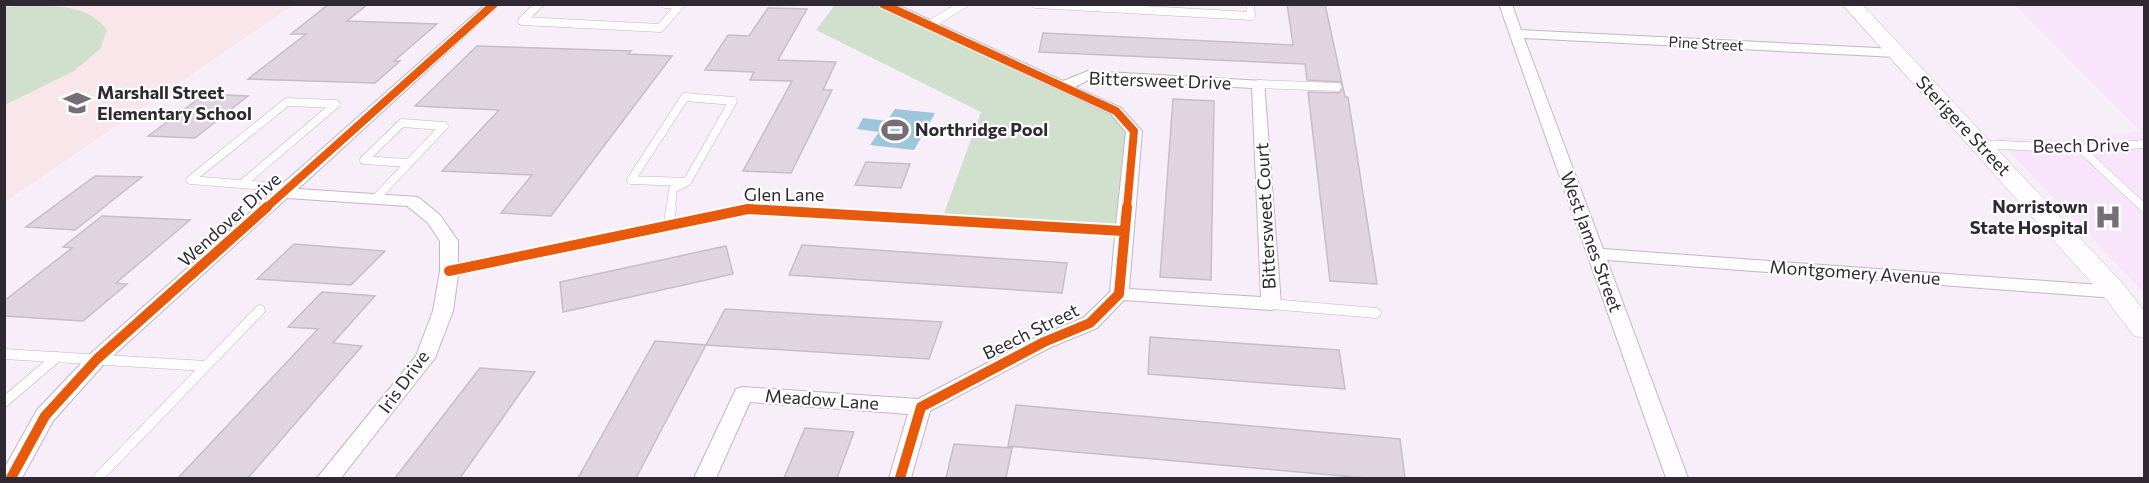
<svg xmlns="http://www.w3.org/2000/svg" width="2149" height="483" font-family="Commissioner,sans-serif">
<style>
.built{fill:#f9e5fb}
.education{fill:#f9e6ea}
.green{fill:#d0e0cc}
.water{fill:#9dc5dc}
.building{fill:#e0d4e1;stroke:#c6bdc7;stroke-width:1.5}
.lines{fill:none;stroke-linecap:round;stroke-linejoin:round}
.lane-far1-casing{stroke:#c0b8c1;stroke-width:9}
.lane-casing{stroke:#c0b8c1;stroke-width:11}
.street-casing{stroke:#c0b8c1;stroke-width:2}
.secondary-casing{stroke:#c0b8c1;stroke-width:1}
.lane-far1{stroke:#fefcfe;stroke-width:8}
.lane{stroke:#fefcfe;stroke-width:10}
.street{fill:#fefcfe;fill-rule:evenodd}
.secondary{fill:#fefcfe;fill-rule:evenodd}
.cycleway-far1-casing{stroke:#fff;stroke-width:10}
.cycleway-casing{stroke:#fff;stroke-width:14}
.cycleway-far1{stroke:#e8590c;stroke-width:8}
.cycleway{stroke:#e8590c;stroke-width:10}
.labels{text-anchor:middle;stroke-width:4.5;stroke-linejoin:round;paint-order:stroke}
.far-street-label{font-size:15px;fill:#302832;stroke:#fff}
.street-label{font-size:18px;fill:#302832;stroke:#fff}
.poi-label{font-size:18px;font-weight:bold;fill:#302832;stroke:#fff;text-anchor:start}
</style>
<rect width="100%" height="100%" fill="#f8eef9"/>
<path class="built" d="M2015,5H2144V293L1995,137L2079,140L2140,131Z"/>
<path class="education" d="M5,5H293L5,202Z"/>
<path class="green" d="M883,4L1116,111L1134,131L1123,231L942,219L981,112L816,30L835,5Z
M32,5C62,7 88,5 107,30L100,49L74,71L5,105V7Z"/>
<path class="water" d="M895,109L935,113L914,150L870,145L879,132L857,129L863,118L887,121Z"/>
<path class="building" d="M329,4H368L347,21L437,24L394,61H400L375,83L248,79L306,34H291Z
M1287,4H1325L1345,97H1348L1377,284L1330,281L1308,92L1339,93L1343,88L1341,82L1307,80L1305,64L1039,52L1043,33L1293,45Z
M768,8L807,9L778,60L836,62L823,90H832L791,173L743,171L792,81L750,80L754,72L705,70L728,35L749,36Z
M477,46L631,51L628,54L672,56L551,216L501,213L532,175L442,171L499,110L415,106Z
M205,94L248,96L195,138L148,136Z
M1173,99L1214,101L1211,280L1160,277Z
M866,162L910,164L901,188L855,185Z
M95,176L142,177L75,230L26,227Z
M102,216L190,220L116,283L127,284L83,321L4,316V301L72,248L63,247Z
M294,244L385,251L351,285L257,279Z
M802,245L1067,263L1062,293L789,275Z
M726,246L733,274L563,312L560,282Z
M322,292L375,296L333,343L362,346L248,478H178L318,329L288,327Z
M725,309L942,322L929,359L706,345Z
M1150,337L1339,350L1345,389L1148,374Z
M655,341L706,345L636,478H578Z
M480,368L535,372L460,478H395Z
M1016,405L1400,439L1405,478H1366L1008,446Z
M805,428L854,432L837,478H784Z
M954,444L1012,448L1006,478H946Z"/>
<g class="lines">
<defs>
<path id="lane-far1" d="M539,4L522,21L660,28L681,4
M665,4L680,5
M1036,4L1251,16L1250,4
M929,25L964,4
M1259,84L1337,87
M685,97L733,101L687,182L631,180Z
M1982,144L2081,149L2144,144
M2081,149L2144,208
M243,183L336,104L287,102L190,180L291,188
M377,197L444,126L402,123L364,160L407,163
M671,208L673,189L687,182"/>
<path id="lane" d="M669,225L671,207
M1271,304L1376,313
M4,354L206,366L260,310
M4,402L57,357
M98,478L206,366"/>
<path id="street" d="M486,4H500L298,189L418,197L440,215L458,241V263L748,204L1116,225L1126,132L1111,114L877,4H895L1063,81L1088,71L1264,81L1281,304L1278,308L1271,310L1124,300L1097,328L1051,347L930,411L911,478H889L908,414L750,402L716,478H694L736,389L743,387L918,399L1037,337L1083,318L1110,292L1115,236L748,214L458,275L453,311L435,358L341,478H317L416,356L433,311L440,271V241L428,223L407,206L287,198L104,364L53,421L22,478H4V469L37,410L90,354ZM1090,79L1252,88L1261,297L1129,289L1142,131L1121,108L1075,87Z
M1499,4H1512L1521,30L1896,49L1903,53L1896,57L1524,38L1603,249L2115,286L2122,288L2125,292L2122,296L2115,298L1607,260L1688,478H1666Z"/>
<path id="secondary" d="M1842,4H1862L2125,286L2144,311V338L2134,336L2105,298Z"/>
</defs>
<use href="#lane-far1" class="lane-far1-casing"/>
<use href="#lane" class="lane-casing"/>
<use href="#street" class="street-casing"/>
<use href="#secondary" class="secondary-casing"/>
<use href="#lane-far1" class="lane-far1"/>
<use href="#lane" class="lane"/>
<use href="#street" class="street"/>
<use href="#secondary" class="secondary"/>
<defs>
<path id="cycleway-far1" d="M883,4L1116,111L1134,131L1127,208
M266,208L494,4"/>
<path id="cycleway" d="M449,271L748,209L1123,231
M11,478L45,416L97,359L267,207
M900,478L921,407L1044,342L1090,323L1119,294L1127,207"/>
</defs>
<use href="#cycleway-far1" class="cycleway-far1-casing"/>
<use href="#cycleway" class="cycleway-casing"/>
<use href="#cycleway-far1" class="cycleway-far1"/>
<use href="#cycleway" class="cycleway"/>
</g>
<defs>
<symbol id="school-bare" viewBox="-9 -9 18 18"><path d="M0-5L7-2L0 1L-7-2ZM-4 1L0 2.5L4 1V4Q0 6-4 4Z" fill="#766d78" stroke="#fff" stroke-width="2.5" paint-order="stroke"/></symbol>
<symbol id="stadium-bare" viewBox="-9 -9 18 18"><path d="M0-5a6.5 5 0 1 0 0 10a6.5 5 0 1 0 0-10ZM-3.5-1.8h7v3.6h-7Z" fill="#766d78" stroke="#fff" stroke-width="2.5" paint-order="stroke"/></symbol>
<symbol id="hospital-bare" viewBox="-9 -9 18 18"><path d="M-5-5h3v3.5h4V-5h3V5h-3V1.5h-4V5h-3Z" fill="#766d78" stroke="#fff" stroke-width="2.5" paint-order="stroke"/></symbol>
</defs>
<g fill-rule="evenodd">
<use href="#school-bare" x="58" y="84" width="38" height="38"/>
<use href="#stadium-bare" x="876" y="111" width="38" height="38"/>
<use href="#hospital-bare" x="2089" y="198" width="38" height="38"/>
</g>
<g class="labels">
<g class="far-street-label">
<text transform="translate(1706 44) rotate(3)" y="5">Pine Street</text>
</g>
<g class="street-label">
<text transform="translate(1160 81) rotate(2)" y="6">Bittersweet Drive</text>
<text transform="translate(1963 126) rotate(47)" y="6">Sterigere Street</text>
<text transform="translate(2081 146) rotate(-1)" y="6">Beech Drive</text>
<text x="784" y="201">Glen Lane</text>
<text transform="translate(1266 216) rotate(-93)" y="6">Bittersweet Court</text>
<text transform="translate(230 220) rotate(-42)" y="6">Wendover Drive</text>
<text transform="translate(1591 242) rotate(70)" y="6">West James Street</text>
<text transform="translate(1855 273) rotate(4)" y="6">Montgomery Avenue</text>
<text transform="translate(1031 332) rotate(-26)" y="6">Beech Street</text>
<text transform="translate(404 382) rotate(-54)" y="6">Iris Drive</text>
<text transform="translate(822 400) rotate(4)" y="6">Meadow Lane</text>
</g>
<g class="poi-label">
<text x="97" y="99">Marshall Street<tspan x="97" dy="21">Elementary School</tspan></text>
<text x="915" y="136">Northridge Pool</text>
<text x="2088" y="213" text-anchor="end">Norristown<tspan x="2088" dy="21">State Hospital</tspan></text>
</g>
</g>
<rect width="2149" height="483" fill="none" stroke="#302832" stroke-width="12"/>
</svg>
